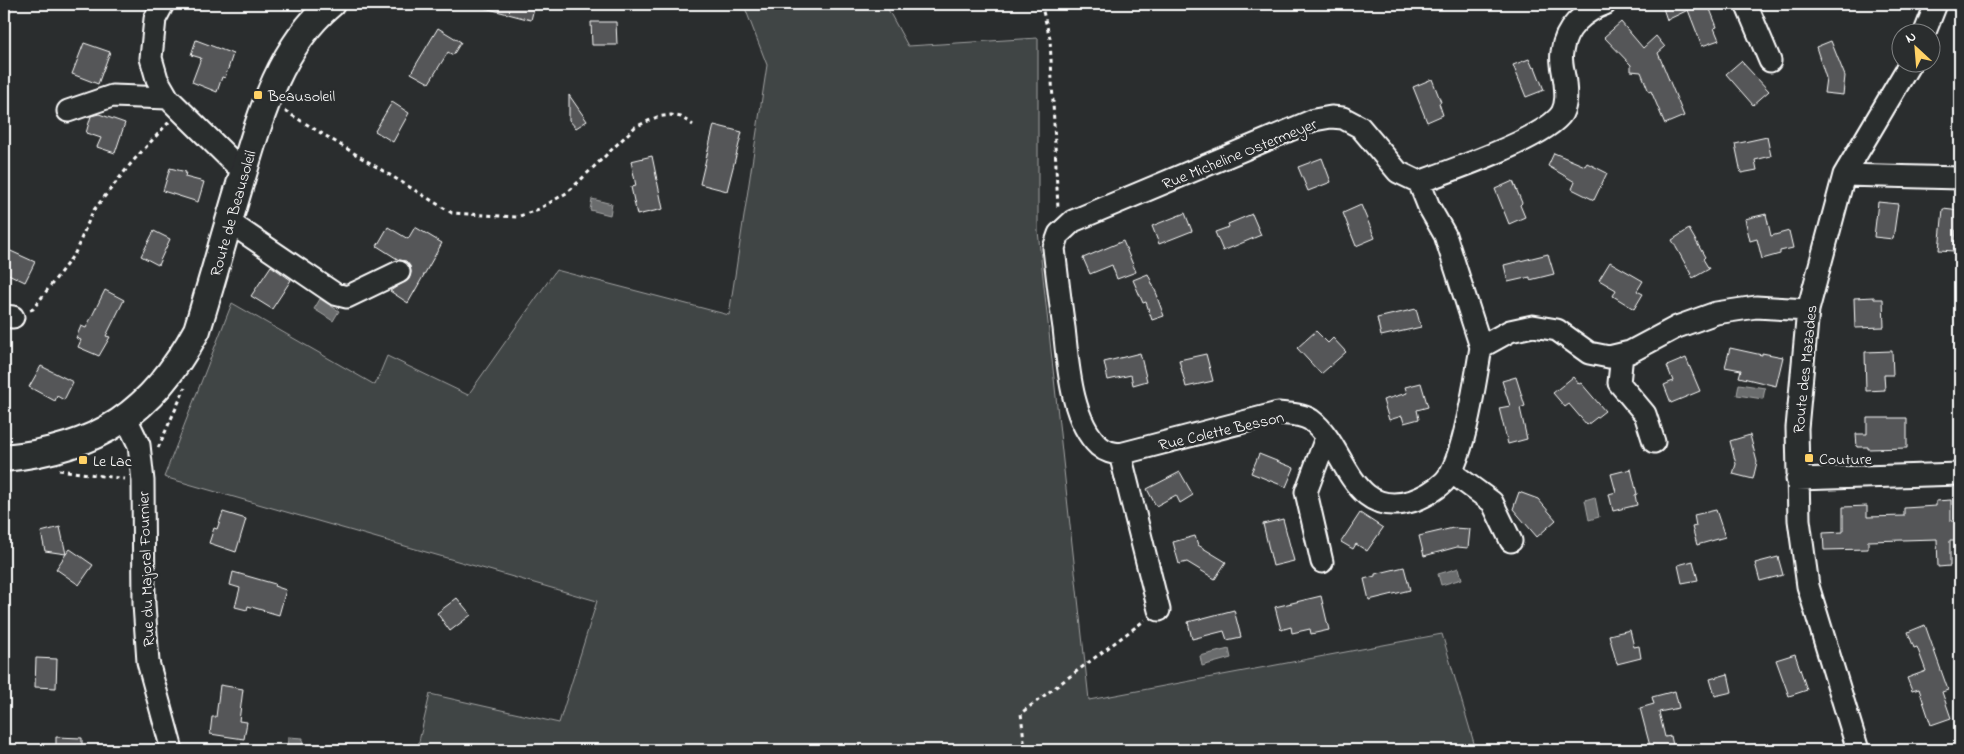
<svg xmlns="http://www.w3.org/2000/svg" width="1964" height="754" font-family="'Indie Flower',sans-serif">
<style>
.green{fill:#414445;stroke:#a0a2a2}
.water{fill:#6a6c6d;stroke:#a6a7a7}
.building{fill:#555758;stroke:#fff}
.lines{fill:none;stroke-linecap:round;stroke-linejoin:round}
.minor-casing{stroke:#fff;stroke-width:25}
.major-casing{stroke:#fff;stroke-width:30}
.path{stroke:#fff;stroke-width:3;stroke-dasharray:4 4;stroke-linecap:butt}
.minor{stroke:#2a2d2e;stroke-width:21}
.major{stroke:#2a2d2e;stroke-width:26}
.poi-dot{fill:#ffd166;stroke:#2a2d2e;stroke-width:2}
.labels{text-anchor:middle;stroke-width:5;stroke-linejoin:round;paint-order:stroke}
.poi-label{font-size:16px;fill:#fff;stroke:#2a2d2e;text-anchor:start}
.street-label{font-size:16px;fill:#fff;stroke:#2a2d2e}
</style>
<rect width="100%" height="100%" fill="#2a2d2e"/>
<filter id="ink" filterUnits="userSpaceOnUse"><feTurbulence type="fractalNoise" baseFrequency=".02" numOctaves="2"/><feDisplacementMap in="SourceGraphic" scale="10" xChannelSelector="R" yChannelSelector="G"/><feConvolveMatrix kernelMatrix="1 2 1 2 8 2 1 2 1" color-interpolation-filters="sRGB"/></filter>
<g filter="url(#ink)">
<path class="green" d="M751,4H885L908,46L1038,38V231L1089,700L1442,634L1476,750H417L430,694L559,723L597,601L164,477L232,303L375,385L387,356L468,395L556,270L729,315L767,65L745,8Z"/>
<path class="water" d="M592,199L612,204L610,215L590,210Z
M320,299L339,311L333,321L314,309Z
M1739,384L1765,388L1763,399L1737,395Z
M1595,497L1599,517L1589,520L1585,500Z
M1459,568L1462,579L1441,585L1438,574Z
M1229,649L1231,658L1202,666L1200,656Z
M288,737L303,738L302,750H287Z"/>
<path class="building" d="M486,4H535L531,20L485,8Z
M1673,4H1708L1717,27L1714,28L1719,40L1702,46L1688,10L1667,20L1663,8Z
M591,22H616L617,45H592Z
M1621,22L1643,48L1656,36L1665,47L1658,53L1684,116L1665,124L1651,91L1649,92L1641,72L1631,71V65L1604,37Z
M438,28L461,42L453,55L448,52L429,83L411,73Z
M196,40L233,54L225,78L222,77L217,92L192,82L201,58L191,55Z
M1831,41L1845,76L1843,95L1824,93L1826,78L1816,47Z
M84,43L110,52L98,84L72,74Z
M1529,59L1533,68L1535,67L1544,90L1526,97L1513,65Z
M1741,61L1769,91L1753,105L1726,74Z
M1432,79L1441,102L1439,103L1443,115L1427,122L1413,87Z
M569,95L587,121L576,128L569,120Z
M392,102L409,113L393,142L375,131Z
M99,114L125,123L115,153L97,147L101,138L86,133L91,116Z
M714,125L742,132L727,191L700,184Z
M1767,137L1771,156L1755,160L1757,170L1741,173L1735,144Z
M1554,153L1585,166L1587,163L1607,173L1594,200L1572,189L1575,182L1548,166Z
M652,156L663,209L637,215L631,187L636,186L631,161Z
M1322,158L1331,182L1308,191L1298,167Z
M170,168L186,172L185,177L204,182L198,202L163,191Z
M1513,181L1522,203L1520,205L1525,217L1509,224L1495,189Z
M1878,202L1898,204L1893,239L1874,237Z
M1361,205L1375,238L1356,246L1343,213Z
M1943,209L1960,211V231L1956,230L1954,251L1939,250Z
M1185,213L1192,231L1159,244L1152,226Z
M1252,214L1261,235L1223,251L1215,232L1229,227L1228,224Z
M1766,214L1771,236L1789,231L1793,248L1780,251V254L1762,259L1757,239L1750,241L1745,219Z
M388,227L408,239L415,227L442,243L408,303L390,291L409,279L411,272L410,266L406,261L399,260L377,246Z
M1689,229L1705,257L1703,259L1709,269L1693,278L1672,240Z
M154,231L170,239L158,265L141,256Z
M1123,241L1136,272L1117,279L1112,265L1090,274L1083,258Z
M4,248L35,262L25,282L4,272Z
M1548,254L1554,274L1530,280V277L1508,282L1504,265Z
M1610,262L1643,281L1637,291L1643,294L1634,309L1613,296L1616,290L1599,280Z
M271,266L291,280L272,309L251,296Z
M1148,274L1158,297H1157L1164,316L1152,320L1146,302L1143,303L1133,280Z
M105,290L124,300L106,336L110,337L99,356L78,347L81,340L76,338L81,326L86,328Z
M1874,297V299H1883L1884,327L1855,328L1854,298Z
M1416,309L1421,327L1381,336L1377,318Z
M1316,331L1328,343L1333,338L1346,352L1321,374L1297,348Z
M1730,348L1762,355V353L1783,357L1776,386L1739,377L1741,370L1725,367Z
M1892,351L1893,375H1884L1885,390L1866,391L1865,352Z
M1140,353L1147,381L1133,385L1131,375L1108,380L1104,362Z
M1206,354L1213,381L1186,387L1179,360Z
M1686,358L1700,391L1671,403L1664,385L1673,381L1667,366Z
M41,366L73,382L64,400L57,396L55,401L29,387Z
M1516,377L1525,406L1520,408L1527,439L1508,444L1499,408L1510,406L1502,381Z
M1573,377L1579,384L1581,383L1605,411L1587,425L1569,404L1565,407L1553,393Z
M1421,383L1428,407L1417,410L1419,419L1404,423L1402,416L1389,420L1383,400L1407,393L1405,387Z
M1867,418H1907V448L1868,449V447H1857L1856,434H1867Z
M1750,435L1757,462L1753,479L1733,474L1736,464L1730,441Z
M1259,454L1294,468L1286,487L1251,473Z
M1631,469L1637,494L1635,495L1637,505L1613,511L1609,494L1616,492L1611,474Z
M1180,472L1193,495L1180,503L1176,495L1156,506L1147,489Z
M1519,492L1538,499L1556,520L1537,537L1513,509Z
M1951,500V521H1957V525H1960V540H1950V566L1938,567L1937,539L1868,541V549L1824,550L1823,533L1843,532V507L1867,506V517L1904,516V508L1936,506V501Z
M1716,510L1725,537L1697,545L1692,527L1696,526L1694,515Z
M223,512L246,519L236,552L209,543L214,528L217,529Z
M1360,513L1383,528L1367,551L1356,544L1353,549L1341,542Z
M1283,519L1294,561L1273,566L1263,524Z
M60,527L66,554L70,549L93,565L79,585L56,569L66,554L45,551L41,532Z
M1453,528L1470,529L1468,548L1457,547L1424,556L1419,536Z
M1195,536L1198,545L1226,562L1215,579L1187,562L1179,564L1173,542Z
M1778,557L1783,575L1760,581L1755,563Z
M1693,561L1698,580L1682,583L1678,565Z
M1404,567L1410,590L1369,600L1364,579L1375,576V574Z
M233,572L275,584L274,586L286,590L279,615L248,606L247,610L235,607L240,588L230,585Z
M1321,596L1329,630L1311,634L1310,629L1292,633L1291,627L1281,630L1275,607Z
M457,598L471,615L450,631L437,613Z
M1234,610L1241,637L1227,640L1224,631L1192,639L1188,622Z
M1925,625L1948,690L1942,692L1951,718L1931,725L1919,689L1912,691L1907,678L1926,671L1917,647L1914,648L1908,632Z
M1630,630L1634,647L1639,646L1641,658L1617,664L1609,635Z
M1795,654L1807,690L1789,696L1776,660Z
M36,658L57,659L56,688L35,687Z
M1728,674L1732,692L1715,696L1710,679Z
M220,685L243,689L239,721L247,722L244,739L210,734L212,717H216Z
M1675,691L1679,708L1659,712L1665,737L1671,736L1674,750H1651L1640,708L1654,704L1652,697Z
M56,737L82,738V750H56Z"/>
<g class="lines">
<defs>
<path id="minor" d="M163,4L155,19L151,58L157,79L168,98L234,163L245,167
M1605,4C1583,12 1565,28 1562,52C1560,62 1564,73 1565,83C1566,93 1567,103 1562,113C1546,138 1450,171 1419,182L1398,172L1360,127L1343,118L1331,117L1314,120L1073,221L1059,234L1054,248C1057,275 1060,301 1064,328C1068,364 1071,420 1099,446C1106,452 1112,453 1120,454L1278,413C1289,414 1302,414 1311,420C1347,447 1350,520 1412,501C1422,498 1436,490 1444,482C1464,463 1476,376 1481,347L1510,331L1533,326L1557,330L1589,353L1609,357L1630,352L1677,327L1716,313L1756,307L1808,310
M1746,4L1770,61
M1925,32L1936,4
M68,111L112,96L168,98
M1844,175L1960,178
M1419,182L1429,207L1445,235L1481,347
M229,222L335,294L347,297L399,272
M4,316L13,317
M1622,354L1619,383L1645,414L1654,442
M126,418L139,445L143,481L144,604L148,662L172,750
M1120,454L1159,610
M1451,472L1492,502L1511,541
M1797,479L1960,474
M1322,562L1306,492L1326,438
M1858,750L1808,586L1799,520L1797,428L1808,310L1844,175L1911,62"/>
<path id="major" d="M4,458C98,449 152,413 197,330C212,282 225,233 240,184C259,121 278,48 331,4"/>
</defs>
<use href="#minor" class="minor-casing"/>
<use href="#major" class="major-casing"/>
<path class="path" d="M1041,4L1050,38L1058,209
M4,21L14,4
M285,111L452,213L517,217L539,209L568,192L635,127L657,117L671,115L681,117L693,125
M30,310L33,309L75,253L93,211L133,161L169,122
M158,448L185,388
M59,470L125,479
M1025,750L1021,713L1145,620"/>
<use href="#minor" class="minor"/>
<use href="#major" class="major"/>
</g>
</g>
<g class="poi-dot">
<rect x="253" y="90" width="10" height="10" rx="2.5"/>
<rect x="1804" y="453" width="10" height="10" rx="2.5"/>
<rect x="78" y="455" width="10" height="10" rx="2.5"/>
</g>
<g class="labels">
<g class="poi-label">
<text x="268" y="101">Beausoleil</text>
<text x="1819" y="464">Couture</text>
<text x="93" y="466">Le Lac</text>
</g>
<g class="street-label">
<text transform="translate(1239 153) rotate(-22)" y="6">Rue Micheline Ostermeyer</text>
<text transform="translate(232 213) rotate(-74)" y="6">Route de Beausoleil</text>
<text transform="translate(1804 369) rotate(-84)" y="6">Route des Mazades</text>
<text transform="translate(1221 430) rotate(-13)" y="6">Rue Colette Besson</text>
<text transform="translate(145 569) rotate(-92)" y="6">Rue du Majoral Fournier</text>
</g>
</g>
<rect width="1964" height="754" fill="none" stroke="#2a2d2e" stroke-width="20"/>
<rect x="10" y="10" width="1944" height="734" fill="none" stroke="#fff" stroke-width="2" filter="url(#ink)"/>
<g transform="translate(1916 48) rotate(334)"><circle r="24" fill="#2a2d2e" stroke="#7f8182"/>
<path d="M0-4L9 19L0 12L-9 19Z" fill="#ffd166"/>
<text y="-8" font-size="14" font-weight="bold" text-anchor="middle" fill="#ffffff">N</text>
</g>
</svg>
